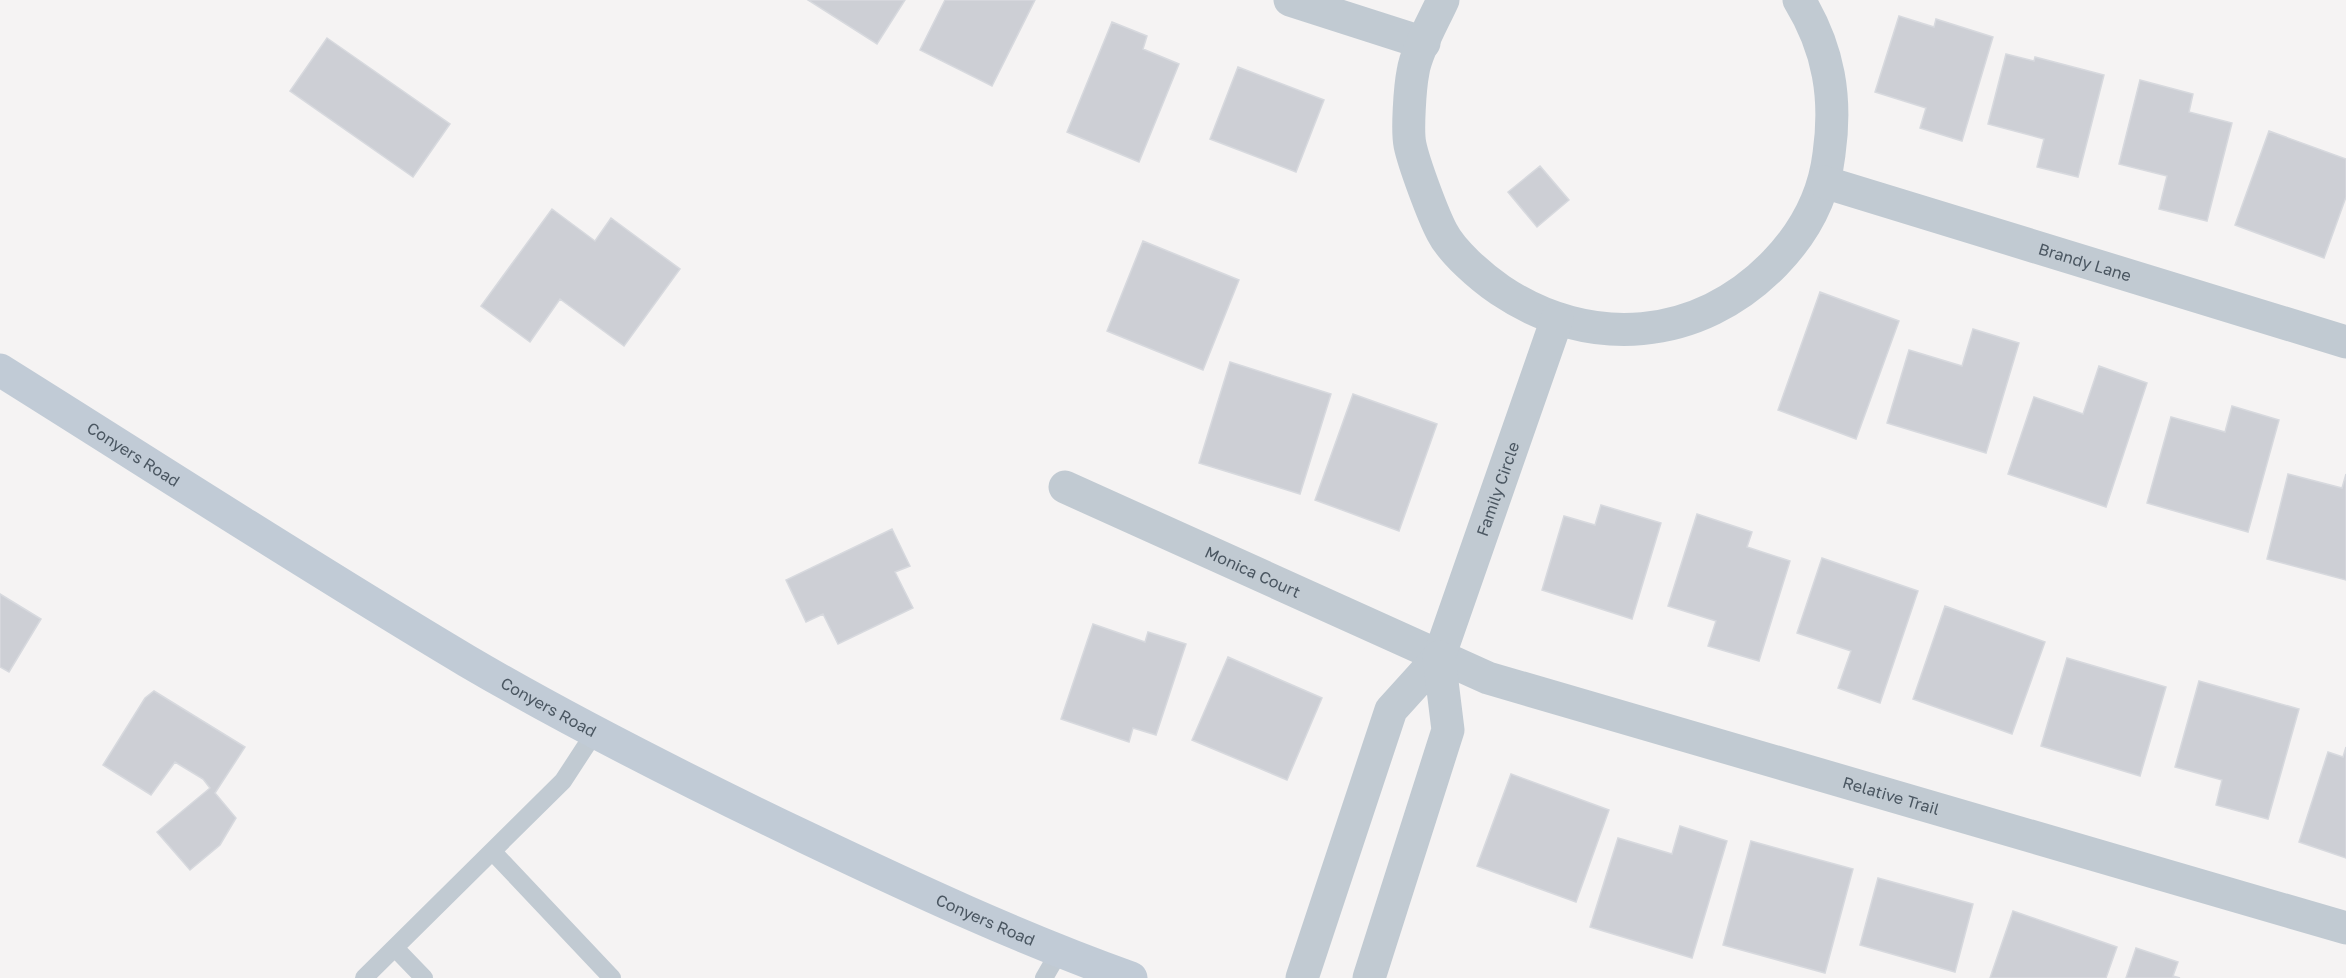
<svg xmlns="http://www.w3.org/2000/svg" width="2346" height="978" font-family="'Golos Text',sans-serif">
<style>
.building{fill:#cdcfd5;stroke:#d7d9de;stroke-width:1.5}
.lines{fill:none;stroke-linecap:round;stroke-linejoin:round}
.service{stroke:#c1cad2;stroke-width:18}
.minor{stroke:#c1cad2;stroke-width:33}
.secondary{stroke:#c1cbd6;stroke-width:33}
.labels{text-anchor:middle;stroke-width:6;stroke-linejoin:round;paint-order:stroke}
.street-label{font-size:16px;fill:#4a5661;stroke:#fff}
</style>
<rect width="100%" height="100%" fill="#f5f3f3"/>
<path class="building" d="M808,0H905L877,44Z
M945,0H1035L992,86L920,50Z
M1899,16L1934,27L1936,19L1993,37L1962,141L1920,128L1926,108L1875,92Z
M1112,22L1147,36L1143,49L1179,64L1139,162L1067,132Z
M327,38L450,124L413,177L290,91Z
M2006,54L2034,61L2035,57L2104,75L2078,177L2037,167L2044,139L1988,124Z
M1238,67L1324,100L1296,172L1210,139Z
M2140,80L2193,94L2189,112L2232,123L2207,221L2159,209L2167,176L2119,164Z
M2269,131L2346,159V197L2324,258L2235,225Z
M1540,166L1569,200L1537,227L1508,192Z
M552,209L595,241L611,218L680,269L624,346L560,299L530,342L481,306Z
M1143,241L1239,280L1203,370L1107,331Z
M1820,292L1899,321L1856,439L1778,410Z
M1973,329L2019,343L1986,453L1887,423L1909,350L1962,366Z
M1230,362L1331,394L1300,494L1199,463Z
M2099,366L2147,383L2106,507L2008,474L2034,397L2083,414Z
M1353,394L1437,424L1399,531L1315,500Z
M2232,406L2279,420L2248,532L2147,503L2171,417L2225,432Z
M2288,474L2342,488L2346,474V580L2267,559Z
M1601,505L1661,523L1632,619L1542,590L1564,516L1595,525Z
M1697,514L1752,532L1747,547L1790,561L1759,661L1708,646L1716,621L1668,606Z
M892,529L910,566L895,572L913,608L838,644L823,614L806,622L786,580Z
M1822,558L1918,591L1880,703L1838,688L1851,651L1797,633Z
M0,594L41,619L9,672L0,667Z
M1945,606L2045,642L2012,734L1913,699Z
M1093,624L1145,642L1148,632L1186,644L1156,735L1133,728L1129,742L1061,719Z
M1228,657L1322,698L1287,780L1192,740Z
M2067,658L2166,687L2140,776L2041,746Z
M2199,681L2299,709L2268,819L2216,805L2222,780L2175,767Z
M154,691L245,747L215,793L236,818L220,845L190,870L157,832L210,788L203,779L175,762L151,795L103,765L145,698Z
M2346,747V858L2299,842L2328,752L2343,757Z
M1511,774L1609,810L1576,902L1477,866Z
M1680,826L1727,841L1692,958L1590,927L1618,838L1672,854Z
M1751,841L1853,869L1825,973L1723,945Z
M1878,878L1973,904L1955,972L1860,945Z
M2013,911L2117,947L2106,978H1990Z
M2136,948L2178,962L2173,976L2180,978H2126Z"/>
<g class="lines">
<path class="service" d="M493,852L612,978
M396,949L424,978
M364,978L563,781L595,732
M1044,978L1059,952"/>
<g class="minor">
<path d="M1290,0L1424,43"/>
<path d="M1443,0C1434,20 1416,51 1413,72C1410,87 1407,131 1410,145C1414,164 1433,215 1442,232C1452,252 1481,277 1500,290C1589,350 1699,342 1775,263C1804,233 1824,196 1829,154C1837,98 1829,49 1799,0"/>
<path id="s1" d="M1824,182L2346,342"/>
<path id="s2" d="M1065,487L1488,678L2346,928"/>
<path id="s3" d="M1302,978L1391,710L1439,657L1557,319"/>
<path d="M1369,978L1448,730L1439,657"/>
</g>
<path class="secondary" id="s4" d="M0,370C155,467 309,567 467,661C576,725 690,782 805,837C912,888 1019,938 1131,978"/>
</g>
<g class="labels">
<g class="street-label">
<text dy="6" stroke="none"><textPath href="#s1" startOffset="273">Brandy Lane</textPath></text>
<text dy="6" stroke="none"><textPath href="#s4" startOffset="158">Conyers Road</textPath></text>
<text dy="6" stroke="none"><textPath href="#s3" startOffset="532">Family Circle</textPath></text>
<text dy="6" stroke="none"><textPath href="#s2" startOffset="206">Monica Court</textPath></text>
<text dy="6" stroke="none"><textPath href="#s4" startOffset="644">Conyers Road</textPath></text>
<text dy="6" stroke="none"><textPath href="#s2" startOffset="884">Relative Trail</textPath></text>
<text dy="6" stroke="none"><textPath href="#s4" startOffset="1130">Conyers Road</textPath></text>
</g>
</g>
</svg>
